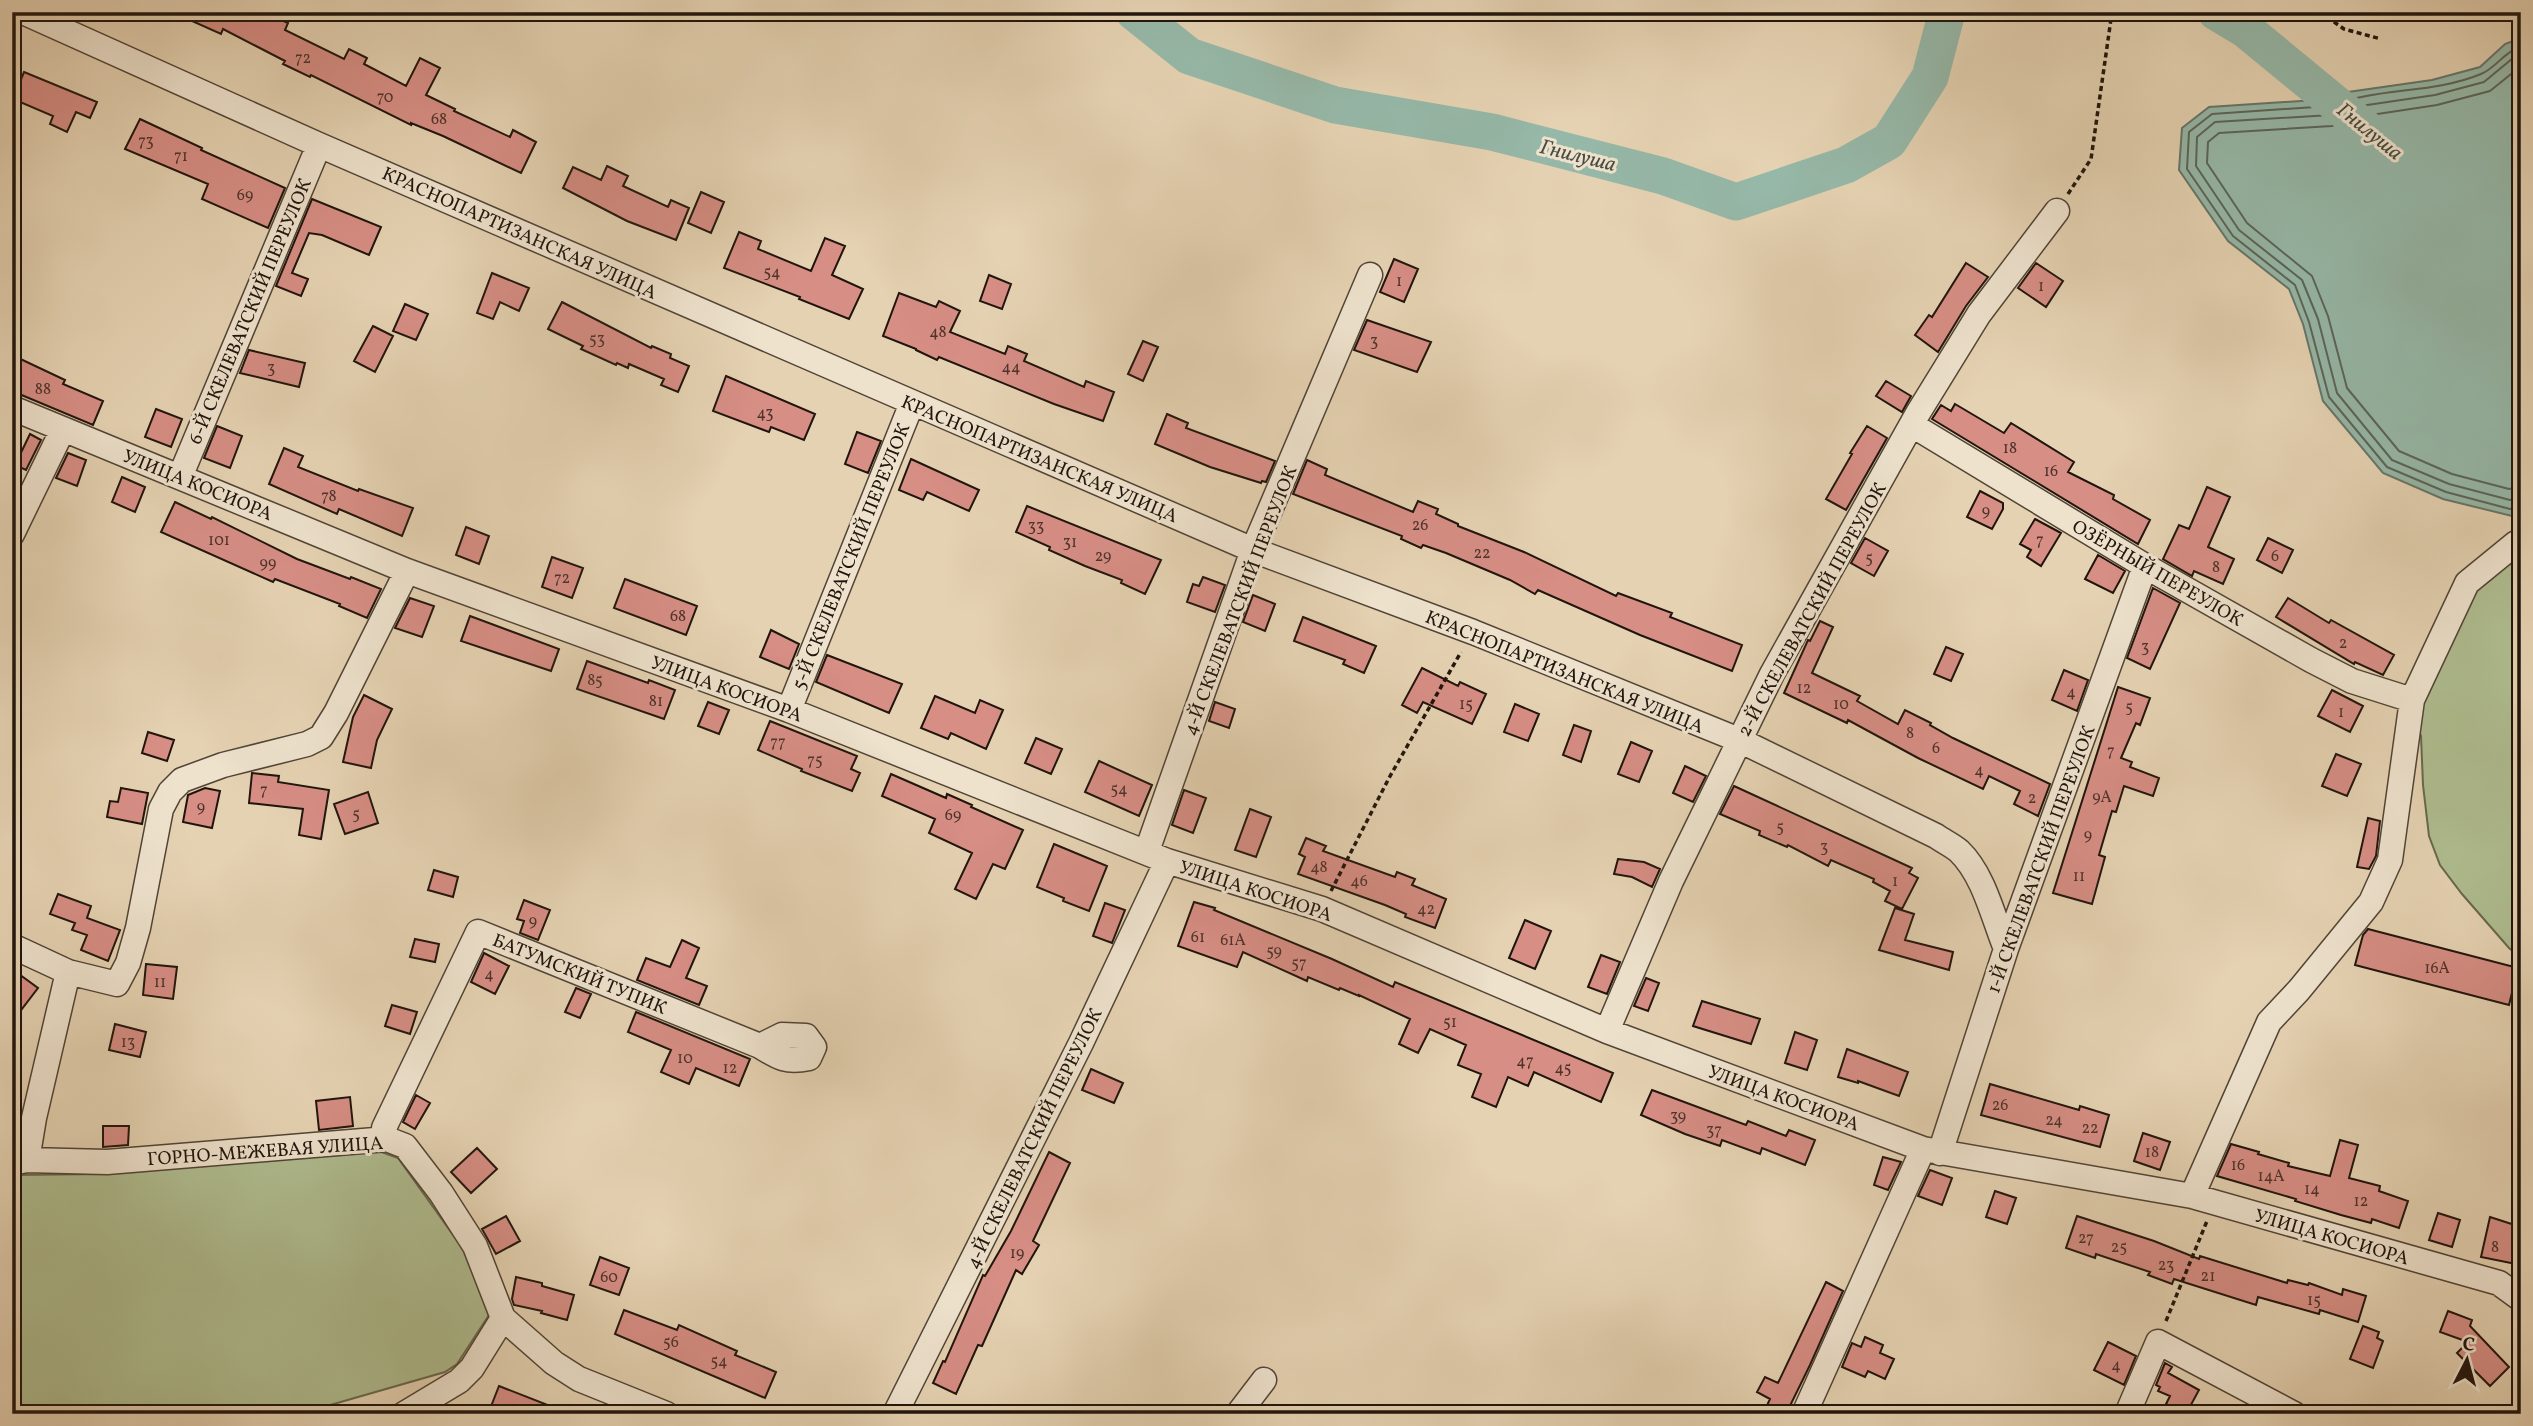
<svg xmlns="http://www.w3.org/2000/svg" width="2533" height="1426" font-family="Vollkorn,serif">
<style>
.green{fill:#afbd90;stroke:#68694e;stroke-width:2}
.water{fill:#96b8a8;stroke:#67776a;stroke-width:2}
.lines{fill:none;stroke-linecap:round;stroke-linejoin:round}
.shore{stroke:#5b665a;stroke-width:2}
.river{stroke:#96b8a8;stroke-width:37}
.building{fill:#d78e85;stroke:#20150d;stroke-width:2}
.minor-casing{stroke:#514436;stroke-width:27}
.path{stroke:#20150d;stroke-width:3.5;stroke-dasharray:5 3.5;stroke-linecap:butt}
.minor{stroke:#eee2cd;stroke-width:24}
.labels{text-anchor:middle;stroke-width:6;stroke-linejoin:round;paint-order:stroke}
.number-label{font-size:16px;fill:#4e332b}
.street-label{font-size:19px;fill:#20150d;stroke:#eee2cd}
.water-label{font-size:21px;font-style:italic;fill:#494e43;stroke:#eee2cd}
</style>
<rect width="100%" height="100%" fill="#e5d2b2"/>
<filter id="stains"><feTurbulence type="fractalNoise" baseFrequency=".00286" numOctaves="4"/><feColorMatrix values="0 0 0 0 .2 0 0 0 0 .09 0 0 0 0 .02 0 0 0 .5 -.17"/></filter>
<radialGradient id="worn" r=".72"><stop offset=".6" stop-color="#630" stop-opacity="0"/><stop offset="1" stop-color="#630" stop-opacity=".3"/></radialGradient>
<path class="green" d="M2517,555L2521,556V958L2509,948L2462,894L2440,865L2429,836L2423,785L2421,736L2417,726L2421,695L2464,598Z
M376,1150L398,1158L466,1253L489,1315L457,1364L445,1372L299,1414H12V1175L105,1174Z"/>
<path class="water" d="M2521,38V513L2512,516L2443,499L2383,473L2323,401L2303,324L2289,289L2228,241L2179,170L2182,128L2209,107L2330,99L2341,93L2432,80L2480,67L2505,44Z"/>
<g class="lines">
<path class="shore" d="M2521,46C2504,52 2496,68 2481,74C2433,94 2378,87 2330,106L2212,114L2189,132L2187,169L2233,236L2295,285L2309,322L2329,397L2387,467L2446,492L2510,509L2521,507
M2521,55L2513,58L2484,82L2435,95L2347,108L2331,115L2215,122L2197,137L2196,166L2239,230L2302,280L2318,319L2337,393L2392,460L2449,484L2510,500L2521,498
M2521,66L2490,91L2437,105L2351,118L2332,126L2219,133L2208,142L2207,163L2247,223L2312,276L2328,316L2347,388L2399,451L2452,474L2509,489L2521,487"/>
<path class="river" d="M1134,12L1189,56L1335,105L1492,132L1663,176L1736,202L1846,165L1889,141L1930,77L1947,12
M2216,12L2246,30L2370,132"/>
</g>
<path class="building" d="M172,12H264L288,23L285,30L344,59L349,49L367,58L364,64L406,86L420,58L440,68L426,95L455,109L454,111L510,137L513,130L536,142L521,173L443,136L411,123V125L311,75L310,77L283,64L285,61L223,29L221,34Z
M24,72L97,102L90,118L76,112L67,132L50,124L53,116L13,99Z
M140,119L202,148L201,150L285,188L268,228L202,199L208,184L125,149Z
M607,166L628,176L623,186L668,207L671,200L689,208L676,240L627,221L563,188L573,167L601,180Z
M701,192L724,202L711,233L688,223Z
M312,199L381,227L369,255L322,235L309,233L292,273L308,279L301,296L276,286Z
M739,232L761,241L758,249L811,271L825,238L845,246L832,275L863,289L849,319L799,299L800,297L724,268Z
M1394,259L1418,269L1404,302L1380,292Z
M1966,263L1988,277L1966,306L1938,352L1915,335L1929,315L1932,317Z
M2036,263L2063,281L2046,307L2018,288Z
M492,273L529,288L519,311L500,302L493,319L477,313Z
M989,275L1011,284L1002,309L980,301Z
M899,293L936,307L939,301L960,311L950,332L1005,354L1008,346L1027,354L1024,361L1084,387L1086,381L1114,392L1103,421L1054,404L939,357L937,360L916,350V349L883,336Z
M562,302L651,348L652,346L671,354L670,358L689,366L678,392L661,385L664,379L629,364L628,368L617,363L616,365L581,349L583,346L548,329Z
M405,304L428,314L416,340L393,331Z
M1367,320L1431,342L1417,372L1354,350Z
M373,326L393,336L375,372L354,361Z
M1143,341L1158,347L1143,381L1128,374Z
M249,350L305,363L299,387L240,373Z
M12,355L65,380L63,384L103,401L93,425L12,391Z
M726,376L815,414L804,440L771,427L769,432L713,411Z
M1886,381L1911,396L1902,412L1876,396Z
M1955,404L2004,433L2011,423L2074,462L2068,472L2114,495L2113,499L2150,520L2138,544L1932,419L1941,405L1951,411Z
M156,409L182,419L171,447L145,437Z
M1167,414L1188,423L1186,428L1275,461L1266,482L1262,481L1261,483L1210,467L1155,444Z
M217,426L242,436L230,468L204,458Z
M1867,426L1887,438L1846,510L1826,499L1852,454L1850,453Z
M857,432L881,441L868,473L845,464Z
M30,434L41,440L26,470L15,465Z
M284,448L303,456L298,467L358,491L359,489L413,508L402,536L339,509L337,514L269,484Z
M68,453L86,460L77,486L56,478Z
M911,459L979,490L969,511L927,492L923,500L899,490Z
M1307,460L1327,469L1325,475L1413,512L1418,501L1438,509L1436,514L1458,524V526L1524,552L1616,596L1618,593L1672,613L1670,617L1742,645L1732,671L1640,635L1538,590L1535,594L1510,580L1446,553L1423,545L1421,548L1401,539L1402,536L1293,494Z
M122,477L145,487L135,512L112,502Z
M2207,487L2230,497L2208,547L2234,559L2223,584L2194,571L2192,576L2163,559L2179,525L2189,529Z
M1980,491L2003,503V509L1992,529L1967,517Z
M175,502L211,519L212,517L297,559L350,579L351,577L381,589L367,618L339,606L340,604L275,579L273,582L161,532Z
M1027,506L1161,560L1145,594L1121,583L1122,580L1085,566L1049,550L1050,547L1016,532Z
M2035,519L2061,533L2041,566L2027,557L2031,550L2020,544Z
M466,527L489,536L479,564L456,555Z
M1865,538L1888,551L1874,576L1851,563Z
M2268,538L2293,550L2282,573L2257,560Z
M2098,555L2125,571L2113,593L2085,579Z
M552,557L583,568L572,598L542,587Z
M1203,577L1225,585L1215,612L1187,602L1193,584L1199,586Z
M625,579L697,606L686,635L614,608Z
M2153,588L2180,603L2150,669L2127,658Z
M1253,595L1275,604L1265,631L1243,622Z
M410,598L434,606L422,637L395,628Z
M2288,598L2329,623L2331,620L2394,655L2383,675L2355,662L2354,664L2276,617Z
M470,616L559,649L551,671L461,641Z
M1303,617L1376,646L1364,673L1343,664L1345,660L1294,641Z
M1820,621L1833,627L1812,673L1860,696L1857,701L1898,724L1905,710L1931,723L1930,725L1953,738L2050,784L2038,816L2014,804L2020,791L1989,776L1983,789L1918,758L1848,720L1847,723L1784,693L1808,640L1810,641Z
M771,630L799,644L789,669L760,657Z
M1946,647L1963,654L1951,681L1934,674Z
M827,655L902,684L889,713L816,682Z
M587,661L648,683L649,680L675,690L664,719L577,689Z
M1422,668L1458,686L1460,682L1486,694L1472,724L1423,702L1417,713L1402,705Z
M2064,670L2088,680L2077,711L2052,700Z
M2118,687L2150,698L2140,725L2136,723L2121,758L2132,762L2130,767L2159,778L2153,796L2124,786L2116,812L2112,811L2099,855L2105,857L2092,904L2053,893Z
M2332,690L2363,706L2350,732L2318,716Z
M364,695L392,709L377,740L371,768L343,762L353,717Z
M935,696L975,713L980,700L1003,710L986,749L951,733L948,739L921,728Z
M708,702L729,710L719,734L698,726Z
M1215,702L1235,709L1229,728L1209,721Z
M1515,704L1539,714L1528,741L1504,732Z
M770,721L857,756L851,769L860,773L852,791L801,771L802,769L758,750Z
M1574,725L1591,731L1581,762L1563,755Z
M148,732L174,740L167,761L142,753Z
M1036,738L1062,749L1051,774L1025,763Z
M1631,742L1652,751L1639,782L1618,774Z
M2336,754L2361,764L2347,796L2322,786Z
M1099,761L1152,785L1139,816L1085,792Z
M1685,766L1706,776L1693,802L1673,793Z
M252,773L279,776L278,782L329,790L321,839L299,835L303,809L249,803Z
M891,774L946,798L947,794L972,805L971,807L1023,830L1005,869L993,864L976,899L955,889L972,853L929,833L935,819L882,796Z
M1734,786L1912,868L1909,873L1918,878L1902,909L1885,901L1890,891L1873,882L1874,879L1831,860L1828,866L1788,845L1787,847L1759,835L1760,831L1720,814Z
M121,788L148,793L142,824L107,817L110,801L118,802Z
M205,788L220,791L212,828L183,822L188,795Z
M1184,790L1206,798L1193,833L1172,825Z
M368,792L378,823L345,834L334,804Z
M1250,809L1271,817L1256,857L1235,850Z
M2368,818L2380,821L2376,856L2369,869L2357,867Z
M1306,838L1326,846L1323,851L1395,877L1397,872L1415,879L1412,885L1446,899L1435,928L1405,917L1406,914L1385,905L1298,874L1305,857L1299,854Z
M1054,844L1107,866L1089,911L1063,901L1064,898L1037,887Z
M1618,859L1644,862L1660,869L1652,887L1632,877L1614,874Z
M434,870L458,877L453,897L428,890Z
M58,894L91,906L87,918L120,930L108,961L81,950L87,935L72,930L75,923L50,914Z
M524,900L550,910L538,940L520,933L524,921L517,919Z
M1194,902L1215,908L1214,910L1332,959L1393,987L1395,982L1613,1073L1601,1102L1534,1072L1528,1086L1508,1077L1496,1107L1472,1097L1481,1074L1458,1065L1466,1045L1430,1029L1418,1053L1399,1044L1410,1019L1359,995V996L1340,988L1339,990L1308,977L1307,981L1243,952L1237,967L1178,946Z
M1105,903L1125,910L1112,943L1093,936Z
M1895,908L1914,914L1905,940L1953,952L1949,970L1879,950Z
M1525,920L1551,931L1535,969L1509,958Z
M2368,929L2518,968L2509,1005L2355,965L2363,935Z
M415,939L439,944L435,962L410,957Z
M682,940L699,948L686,978L707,986L699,1005L637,980L646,958L670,967Z
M484,953L509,966L495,994L471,982Z
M1601,955L1620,962L1607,994L1588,987Z
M146,964L177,967L173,999L143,995Z
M12,969L38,988L12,1022Z
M1646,978L1659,983L1648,1011L1634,1006Z
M576,988L591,994L580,1018L565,1012Z
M1702,1001L1760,1019L1751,1044L1693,1026Z
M392,1005L417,1012L410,1034L385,1026Z
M636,1012L750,1059L739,1086L696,1068L689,1084L661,1072L671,1050L628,1032Z
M115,1024L146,1032L140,1057L109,1050Z
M1795,1032L1817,1040L1807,1070L1785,1063Z
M1847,1049L1908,1072L1899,1096L1858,1081V1083L1838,1077Z
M1091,1069L1123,1083L1114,1103L1082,1090Z
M1990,1084L2079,1110L2080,1106L2109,1115L2100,1147L1981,1115Z
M1652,1090L1746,1125L1748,1121L1786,1136L1789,1130L1815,1140L1805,1165L1762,1148L1760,1154L1722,1140L1720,1146L1685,1134L1641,1115Z
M416,1095L430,1103L415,1129L403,1122Z
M350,1097L353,1126L319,1130L316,1101Z
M103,1126H129L128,1145L103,1147Z
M2143,1133L2170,1142L2160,1170L2134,1161Z
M2340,1140L2358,1145L2349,1178L2380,1186L2379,1191L2408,1201L2399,1228L2372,1219L2371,1223L2341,1215L2295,1201L2296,1199L2217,1176L2231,1144L2259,1152L2258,1154L2289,1163L2288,1166L2330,1176Z
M477,1148L497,1169L471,1193L451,1172Z
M1049,1152L1070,1163L1033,1241L1039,1245L1022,1274L1016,1270L982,1346L978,1345L956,1394L933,1383L943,1361L945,1362L983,1275L985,1276L1011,1231Z
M1883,1157L1901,1162L1888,1190L1874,1185Z
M1930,1170L1952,1178L1942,1205L1918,1196Z
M1995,1191L2016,1198L2007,1224L1986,1217Z
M2438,1213L2460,1220L2452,1247L2429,1240Z
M506,1216L520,1241L496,1254L482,1229Z
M2077,1216L2154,1241L2199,1259L2200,1256L2287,1283L2288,1280L2308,1285L2309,1283L2342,1295L2343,1289L2366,1296L2358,1322L2320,1310L2319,1314L2258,1297L2256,1305L2174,1279L2172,1284L2148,1275L2150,1272L2096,1254L2095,1258L2066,1248Z
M2490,1217L2521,1227V1265L2481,1257Z
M600,1257L629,1268L619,1295L590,1285Z
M516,1277L542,1283V1286L574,1295L567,1320L541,1313L542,1311L514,1305L512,1299Z
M1826,1282L1843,1291L1810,1365L1786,1414H1763L1770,1399L1757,1392L1765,1377L1778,1383Z
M624,1310L677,1330L679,1325L737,1351L735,1355L776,1372L765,1398L615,1334Z
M2448,1311L2472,1320L2470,1326L2509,1367L2490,1386L2457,1353L2468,1342L2440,1332Z
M2363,1326L2379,1332L2377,1338L2383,1341L2373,1368L2350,1359Z
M1865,1337L1883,1345L1880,1353L1894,1359L1885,1379L1868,1371L1865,1377L1842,1367L1852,1343L1861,1347Z
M2108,1342L2136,1356L2124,1385L2094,1370Z
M2165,1363L2172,1367L2168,1373L2199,1390L2186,1414L2166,1404L2170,1396L2158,1391L2160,1387L2156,1385Z
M499,1386L568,1413V1414H488Z"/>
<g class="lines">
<defs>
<path id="minor" d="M23,12L319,145L1253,550L1473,632L1739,740L1936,836C1943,841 1952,845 1959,851C1984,875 1993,917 2006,949
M12,408L407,571L789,710L1167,861L1322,909L1607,1031L1923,1149L2192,1196L2499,1283L2521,1299
M1912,425L2145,566L2311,660L2352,681L2412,700
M180,477L319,145
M12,534L63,429
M789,710L912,403
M1147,851L1253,550L1370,275
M12,946L68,972L117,984L128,963L138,928L161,809L170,792L182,780L223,765L307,744L321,737L336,713L407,571
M1607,1031L1671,881L1772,674L1918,413L1979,314L2057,211
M387,1139L384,1128L478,932L760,1046C779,1058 787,1063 809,1058L814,1047L806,1036L782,1035L760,1046
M1940,1153L2006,949L2145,566
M27,1160L34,1118L68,972
M12,1163L27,1160L107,1162L387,1139L405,1146L441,1193L475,1246L503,1318L554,1363L579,1379L666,1414
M2192,1196L2269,1022L2299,990L2371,902L2390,860L2412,700L2467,583L2516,543
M404,1414L459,1381L472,1368L503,1318
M895,1414L1081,1043L1167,861
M1238,1414L1264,1380
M1804,1414L1923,1149
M2127,1414L2158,1342L2294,1414"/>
</defs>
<use href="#minor" class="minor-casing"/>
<path class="path" d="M2320,12L2344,29L2381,39
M2068,194L2091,159L2112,12
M1331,891L1389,778L1461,652
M2166,1321L2207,1221
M330,1414L345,1410L384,1411"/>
<use href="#minor" class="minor"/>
</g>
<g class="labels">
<g class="number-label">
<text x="303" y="63">72</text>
<text x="385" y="102">70</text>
<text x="439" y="124">68</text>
<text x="146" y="146">73</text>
<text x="181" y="161">71</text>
<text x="245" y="200">69</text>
<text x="772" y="277">54</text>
<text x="1399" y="286">1</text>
<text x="2041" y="291">1</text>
<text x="938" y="337">48</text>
<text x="597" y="344">53</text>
<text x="1374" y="346">3</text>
<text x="1011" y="372">44</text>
<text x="271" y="373">3</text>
<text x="43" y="394">88</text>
<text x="765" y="418">43</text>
<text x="2010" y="453">18</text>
<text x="2051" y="476">16</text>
<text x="329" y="501">78</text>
<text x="1986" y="516">9</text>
<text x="1420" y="530">26</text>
<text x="1036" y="531">33</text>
<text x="219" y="545">101</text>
<text x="2040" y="545">7</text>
<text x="1070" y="547">31</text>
<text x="1482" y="558">22</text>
<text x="1103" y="561">29</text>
<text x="2275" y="561">6</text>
<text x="1869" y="563">5</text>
<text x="268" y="568">99</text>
<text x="2216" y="572">8</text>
<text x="562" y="583">72</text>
<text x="678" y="621">68</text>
<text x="2343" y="648">2</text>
<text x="2145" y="652">3</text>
<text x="595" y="685">85</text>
<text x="1804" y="693">12</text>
<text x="2071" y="697">4</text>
<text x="656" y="706">81</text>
<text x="1466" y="709">15</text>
<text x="1841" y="709">10</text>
<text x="2129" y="712">5</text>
<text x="2341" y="717">1</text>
<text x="1910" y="738">8</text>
<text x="778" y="747">77</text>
<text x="1936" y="753">6</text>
<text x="2111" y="756">7</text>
<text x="815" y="765">75</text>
<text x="1979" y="775">4</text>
<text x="1119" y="794">54</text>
<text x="264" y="795">7</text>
<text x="2102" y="802">9А</text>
<text x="2032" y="803">2</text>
<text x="201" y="812">9</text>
<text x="356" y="819">5</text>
<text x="953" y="820">69</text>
<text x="1780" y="832">5</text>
<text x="2088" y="840">9</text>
<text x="1824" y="852">3</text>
<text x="1319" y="872">48</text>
<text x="2079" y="881">11</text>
<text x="1359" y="886">46</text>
<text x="1895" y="886">1</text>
<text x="1426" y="914">42</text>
<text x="533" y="926">9</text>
<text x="1198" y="942">61</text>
<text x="1233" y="945">61А</text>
<text x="1274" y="956">59</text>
<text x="1299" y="968">57</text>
<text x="2437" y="973">16А</text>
<text x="489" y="979">4</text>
<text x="160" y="987">11</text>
<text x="1450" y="1027">51</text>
<text x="128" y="1047">13</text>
<text x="685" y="1063">10</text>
<text x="1525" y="1066">47</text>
<text x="730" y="1073">12</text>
<text x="1563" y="1073">45</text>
<text x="2000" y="1110">26</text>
<text x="1678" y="1121">39</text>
<text x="2054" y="1125">24</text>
<text x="2090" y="1133">22</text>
<text x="1714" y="1135">37</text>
<text x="2152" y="1157">18</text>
<text x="2238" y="1170">16</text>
<text x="2271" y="1181">14А</text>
<text x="2312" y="1194">14</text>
<text x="2361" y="1206">12</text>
<text x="2086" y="1243">27</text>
<text x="2119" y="1252">25</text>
<text x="2495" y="1252">8</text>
<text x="1017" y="1258">19</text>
<text x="2166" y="1270">23</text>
<text x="2208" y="1281">21</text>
<text x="609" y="1282">60</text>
<text x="2314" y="1305">15</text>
<text x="671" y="1347">56</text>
<text x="719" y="1366">54</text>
<text x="2116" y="1370">4</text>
</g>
<g class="street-label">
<text transform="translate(520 232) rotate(24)" y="7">КРАСНОПАРТИЗАНСКАЯ УЛИЦА</text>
<text transform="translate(249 311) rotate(-67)" y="7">6-Й СКЕЛЕВАТСКИЙ ПЕРЕУЛОК</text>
<text transform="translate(1040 458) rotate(23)" y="7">КРАСНОПАРТИЗАНСКАЯ УЛИЦА</text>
<text transform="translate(198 484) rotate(22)" y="7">УЛИЦА КОСИОРА</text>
<text transform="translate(850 556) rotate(-68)" y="7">5-Й СКЕЛЕВАТСКИЙ ПЕРЕУЛОК</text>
<text transform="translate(2158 572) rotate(30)" y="7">ОЗЁРНЫЙ ПЕРЕУЛОК</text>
<text transform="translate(1239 600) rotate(-69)" y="7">4-Й СКЕЛЕВАТСКИЙ ПЕРЕУЛОК</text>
<text transform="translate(1811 609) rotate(-61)" y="7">2-Й СКЕЛЕВАТСКИЙ ПЕРЕУЛОК</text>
<text transform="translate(1565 671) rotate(22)" y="7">КРАСНОПАРТИЗАНСКАЯ УЛИЦА</text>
<text transform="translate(727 688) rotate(20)" y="7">УЛИЦА КОСИОРА</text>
<text transform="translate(2040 859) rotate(-70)" y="7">1-Й СКЕЛЕВАТСКИЙ ПЕРЕУЛОК</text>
<text transform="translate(1256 890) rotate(18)" y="7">УЛИЦА КОСИОРА</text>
<text transform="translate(580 973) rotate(22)" y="7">БАТУМСКИЙ ТУПИК</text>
<text transform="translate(1784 1097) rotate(20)" y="7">УЛИЦА КОСИОРА</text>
<text transform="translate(1033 1138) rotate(-64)" y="7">4-Й СКЕЛЕВАТСКИЙ ПЕРЕУЛОК</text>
<text transform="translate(265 1150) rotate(-4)" y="7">ГОРНО-МЕЖЕВАЯ УЛИЦА</text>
<text transform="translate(2332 1236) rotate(16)" y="7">УЛИЦА КОСИОРА</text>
</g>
<g class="water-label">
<text transform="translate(2370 131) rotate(39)" y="7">Гнилуша</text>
<text transform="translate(1578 155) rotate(14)" y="7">Гнилуша</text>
</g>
</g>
<rect width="2533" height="1426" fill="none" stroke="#e5d2b2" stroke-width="42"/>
<rect x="14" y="14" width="2505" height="1398" fill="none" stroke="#20150d" stroke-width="3.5"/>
<rect x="21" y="21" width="2491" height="1384" fill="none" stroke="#20150d" stroke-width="2"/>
<g transform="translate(2467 1360) rotate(6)" stroke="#eee2cd" stroke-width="5" paint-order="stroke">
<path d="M0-5L12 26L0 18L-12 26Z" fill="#20150d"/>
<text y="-10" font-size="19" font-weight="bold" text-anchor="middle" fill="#20150d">С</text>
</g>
<rect width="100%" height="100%" filter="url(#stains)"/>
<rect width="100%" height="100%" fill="url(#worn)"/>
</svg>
